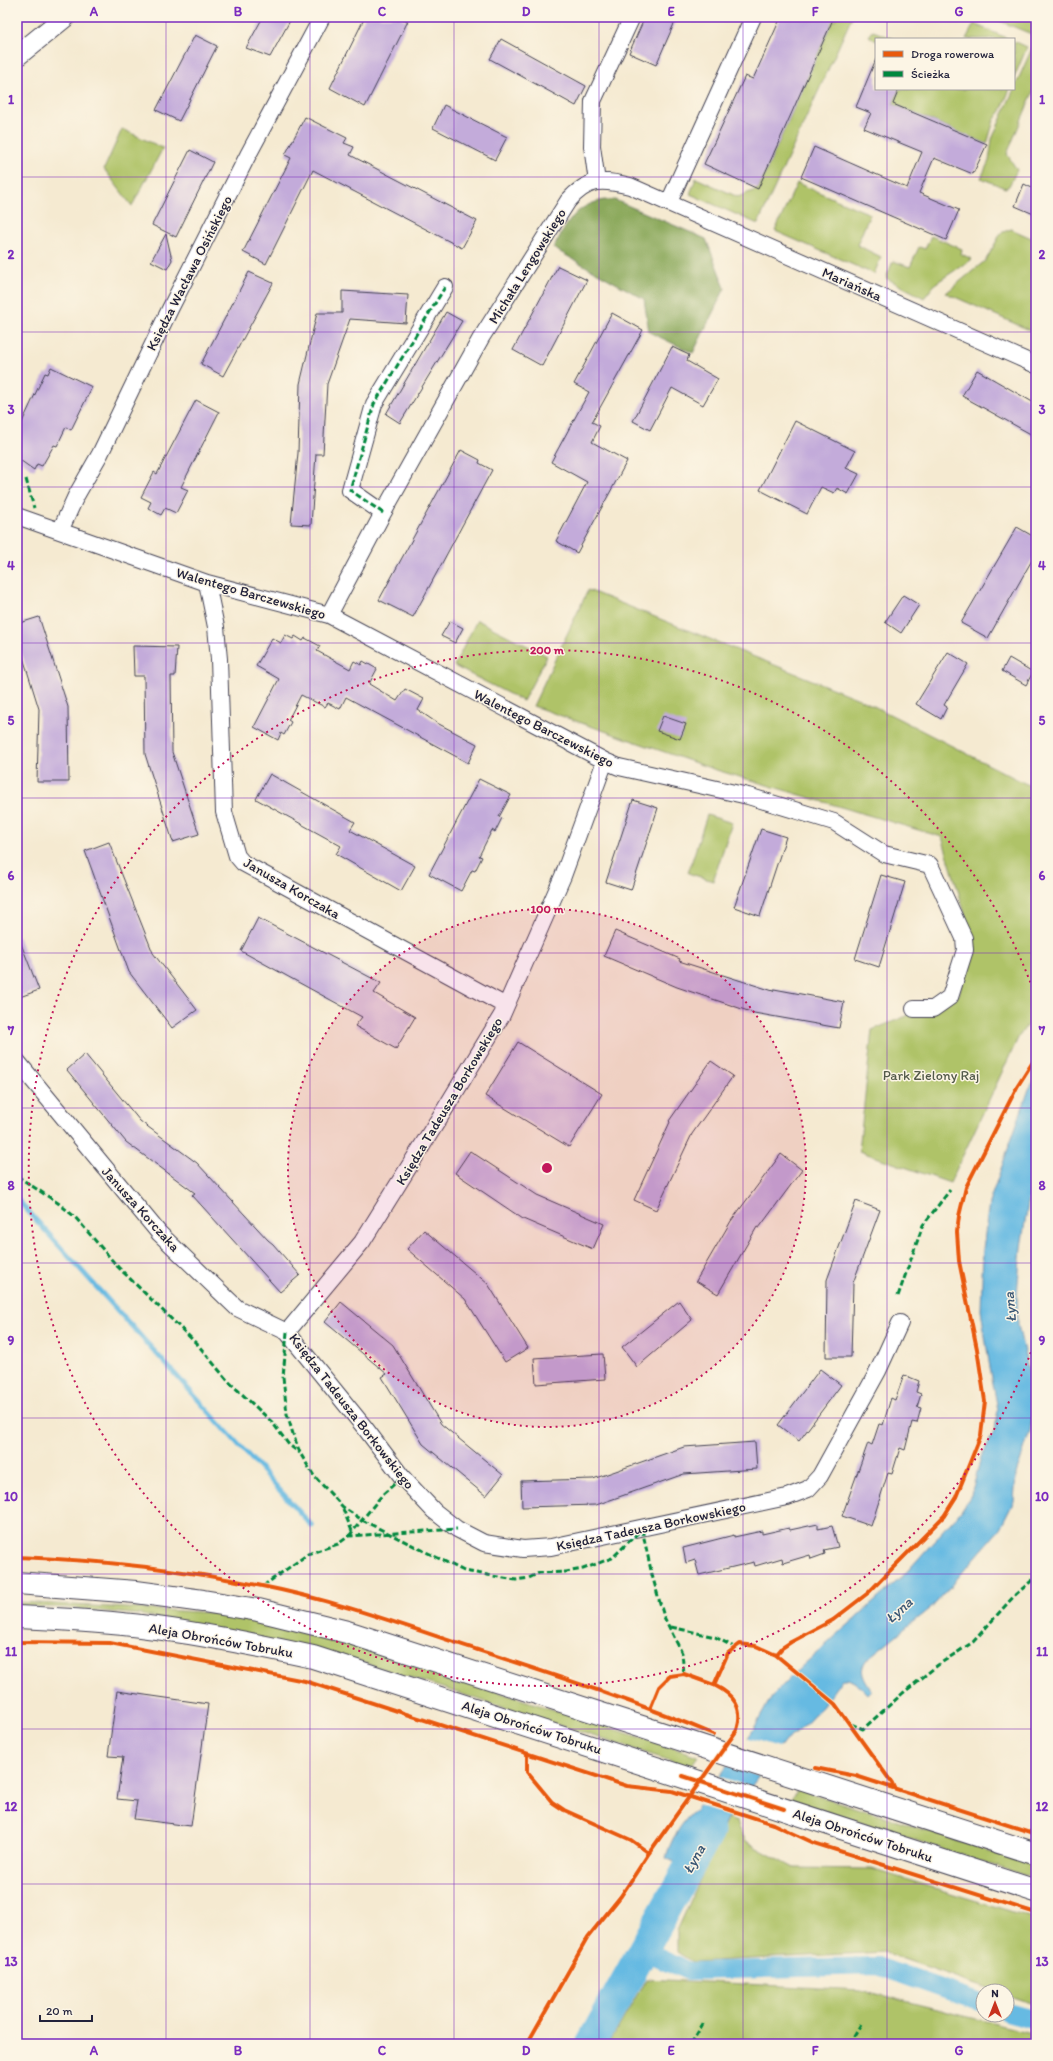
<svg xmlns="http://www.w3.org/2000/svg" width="1053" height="2061" font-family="Itim,sans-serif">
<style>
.green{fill:#afc367;stroke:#687251}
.forest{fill:#8ba95c;stroke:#56664c}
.water{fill:#66bae2;stroke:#446e8e}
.pier{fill:#f5ead1}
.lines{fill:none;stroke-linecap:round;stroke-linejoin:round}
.stream{stroke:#66bae2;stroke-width:5}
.canal{stroke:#66bae2;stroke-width:18}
.river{stroke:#66bae2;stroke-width:31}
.building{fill:#c3abda}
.minor-casing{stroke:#424052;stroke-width:18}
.tertiary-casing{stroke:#424052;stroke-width:22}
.secondary-casing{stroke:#424052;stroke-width:24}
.minor{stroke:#fff;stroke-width:16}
.tertiary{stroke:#fff;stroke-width:20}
.secondary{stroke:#fff;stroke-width:22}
.quiet{stroke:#00873e;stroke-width:3;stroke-dasharray:6 3;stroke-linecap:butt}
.cycleway-casing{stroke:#fcf5e5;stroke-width:6}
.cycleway{stroke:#e8590c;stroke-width:4}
.grid{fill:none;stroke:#7b2cbf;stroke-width:1;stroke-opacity:0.55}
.ring{fill:none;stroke:#c2185b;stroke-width:2;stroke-dasharray:2 4}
.labels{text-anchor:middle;stroke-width:3;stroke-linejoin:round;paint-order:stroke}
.street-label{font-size:14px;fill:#22223b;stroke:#fcf5e5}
.park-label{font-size:14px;fill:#535a4a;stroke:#fcf5e5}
.water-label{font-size:15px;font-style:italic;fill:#3a5775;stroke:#fcf5e5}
.centre{fill:#c2185b;stroke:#fcf5e5;stroke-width:2}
.ring-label{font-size:12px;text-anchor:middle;font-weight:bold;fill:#c2185b;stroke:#fcf5e5;stroke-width:3;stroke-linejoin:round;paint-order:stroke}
.neatline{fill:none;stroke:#7b2cbf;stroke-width:1.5}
.grid-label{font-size:13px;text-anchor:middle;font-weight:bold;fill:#7b2cbf}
</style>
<rect width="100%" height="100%" fill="#fcf5e5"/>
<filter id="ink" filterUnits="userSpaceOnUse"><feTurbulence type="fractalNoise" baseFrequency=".025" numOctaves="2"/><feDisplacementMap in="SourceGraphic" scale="8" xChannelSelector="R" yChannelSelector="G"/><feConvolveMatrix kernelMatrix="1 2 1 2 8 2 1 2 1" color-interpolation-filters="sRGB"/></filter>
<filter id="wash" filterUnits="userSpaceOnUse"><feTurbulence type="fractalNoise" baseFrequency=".012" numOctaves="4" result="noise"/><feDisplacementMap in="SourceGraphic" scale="16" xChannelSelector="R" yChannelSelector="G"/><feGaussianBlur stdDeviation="0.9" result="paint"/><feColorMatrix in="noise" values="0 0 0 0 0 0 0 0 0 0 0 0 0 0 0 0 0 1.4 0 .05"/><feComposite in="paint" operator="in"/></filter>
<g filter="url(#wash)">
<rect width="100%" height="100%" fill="#f5ead1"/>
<path class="green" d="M837,17H852L758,224L690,194L696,178L738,197L758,189L830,26V18L835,21Z
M990,17H1036V36Z
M974,24L1009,39H966Z
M873,31L894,39H876V41L869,36Z
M1014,41L1027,47L1014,78Z
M1032,48L1036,50V85L1007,154L1017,170L1009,186L1005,188L981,178L989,161L992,139Z
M899,89H1010L1001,111L994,120L987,144L893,104Z
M122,129L163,148L132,206L104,169Z
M797,183L870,214L857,245L881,257L874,274L775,231Z
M1011,229L1036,240V333L946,293L986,260L1001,233Z
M931,236L962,249L961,254L972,259L936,283L924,298L886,278L893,261L910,267L919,247L925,249Z
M588,590L864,701L1036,789V1013L1019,1036L950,1183L859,1151L872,1030L959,995L971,934L942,837L713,769L533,706Z
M477,620L547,656L523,701L454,666Z
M707,815L732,823L713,881L688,873Z
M17,1602L217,1613L278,1626L358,1647L698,1756L690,1767L355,1660L142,1615L69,1608L17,1606Z
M798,1789L1036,1866V1879L790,1800Z
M727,1819L737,1822L746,1842L794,1868L872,1869L1036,1919V2005L1007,1995V1991H996L883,1952L692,1962L677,1952V1931Z
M646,1979L861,1990L1036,2034V2044H609Z"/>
<path class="forest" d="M605,200H615L706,239L725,288L693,353L649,332L644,299L553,248C568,223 574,205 605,200Z"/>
<path class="water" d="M1036,1078V1173L1030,1191L1021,1247L1017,1295L1018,1325L1035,1400L1030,1431L1016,1474L1014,1501L1000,1529L935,1604L867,1659C858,1671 864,1678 871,1690L867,1694C859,1686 853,1678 842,1679L822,1707L801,1729L785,1741L727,1819L702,1875L666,1858C670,1840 682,1822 696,1809L752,1732L772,1696L801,1667L903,1576L961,1511L971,1495L981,1458L995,1430L998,1410L989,1362L981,1310L983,1249L989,1203L1029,1089Z"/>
<path class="pier" d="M746,1737L782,1748L761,1777L725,1765Z
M718,1776L753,1788L732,1816L697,1805Z"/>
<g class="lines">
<path class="stream" d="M17,1199L312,1526"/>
<path class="canal" d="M644,1951L688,1971L877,1966L983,2003
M1007,2012L1036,2020"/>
<path class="river" d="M591,2044L709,1831"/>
</g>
<g id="blocks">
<path class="building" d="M263,17H292L270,57L246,48Z
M365,17H399L408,21L365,107L330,88Z
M645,17H677L656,65L629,53Z
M781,17H834L758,189L704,164L745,76L753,79Z
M195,35L217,46L179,121L156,110Z
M501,39L586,86L576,106L490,59Z
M876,59V89H899L893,104L987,144L973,174L934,158L919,193L959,210L946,240L801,177L814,147L907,188L922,152L864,128L871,113L856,107Z
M444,105L507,137L495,160L433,128Z
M305,117L347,138L344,143L354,147L350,155L477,221L462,248L313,170L266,264L243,252L291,158L285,155Z
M190,150L213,162L176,237L152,225Z
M1024,184L1036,190V215L1015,206Z
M166,234L172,260L167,269L151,261Z
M558,266L587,280L542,366L513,350Z
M249,272L273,283L223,376L201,364Z
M342,291L408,295L406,323L350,319L327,384L323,454H316L311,525L291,524L298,453L300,384L317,313H342Z
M446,312L462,321L400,423L386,414Z
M612,313L643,330L592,422L600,426L592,442L627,461L577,553L556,541L587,482L551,462L589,392L574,384Z
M672,347L689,355L687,361L718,379L703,405L672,388L650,430L633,421Z
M51,367L92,387L71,430L66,427L57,446L54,445L42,466L37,464L34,470L17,458V433L45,373L48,374Z
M977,370L1036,404V437L962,396Z
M196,400L219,412L181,487L188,490L176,513L165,508L161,515L148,508L151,502L141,497L154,472L157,474Z
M795,421L855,451L846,468L859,474L848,494L837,488L834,493L821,487L807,514L760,490Z
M461,450L480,460L479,463L492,470L413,617L379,600Z
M1017,527L1036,538V553L988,638L961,623Z
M903,595L919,605L901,633L885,622Z
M39,617L68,707L69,782H37L39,709L17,638V624Z
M450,621L463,628L455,643L441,636Z
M285,635L293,639L295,636L303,641L305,638L320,646L317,651L350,669L354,661L361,665L363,661L377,669L369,684L397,701L405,689L424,699L418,710L437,723L477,744L468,763L346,697L340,709L328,703L325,707L301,695L288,720L291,722L284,735L281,733L278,740L254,727L279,679L256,666L272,638L281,643Z
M133,646L177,647L175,676H171L172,752L199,834L173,842L145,754L144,676H134Z
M948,652L968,664L944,705L947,707L941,719L916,704Z
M1009,658L1033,672L1026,685L1002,671Z
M663,716L686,724L680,739L657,731Z
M270,774L355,822L350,830L415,866L401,891L336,854L341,846L256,799Z
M479,779L511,795L499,817L502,818L495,832L492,830L479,856L482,857L475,871L472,870L461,891L429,874Z
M633,800L658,808L631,890L606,882Z
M761,829L786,837L760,916L734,907Z
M109,842L153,953L197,1010L172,1028L129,972L85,851Z
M881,875L905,882L879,967L855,959Z
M258,918L381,983L374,993L415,1017L396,1049L355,1026L362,1017L241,951Z
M615,931L680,959L679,961L773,991L774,989L844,1002L839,1028L754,1013L677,987L604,956Z
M18,936L39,990L17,998V937Z
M518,1042L602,1094L569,1147L485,1096Z
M85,1054L140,1121L197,1163L268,1240L273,1244L300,1275L280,1292L192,1195L195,1193L126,1142L67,1070Z
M711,1061L733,1076L692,1134L656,1210L634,1200L670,1122L669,1121Z
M470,1151L537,1195L604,1224L593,1249L523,1219L455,1173Z
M781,1154L802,1170L759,1228L757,1227L718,1294L696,1281L731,1221Z
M856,1201L880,1210L853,1283L851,1357H826L827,1280Z
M424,1230L488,1284L528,1348L505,1362L465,1299L407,1249Z
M679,1301L692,1320L637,1367L622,1347Z
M341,1302L393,1345L441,1424L503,1475L486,1496L423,1444L382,1377L387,1374L325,1322Z
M603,1354L605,1379L536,1384L534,1358Z
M820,1369L841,1385L799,1441L778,1425Z
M904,1375L919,1381L916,1392L921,1394L917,1407L921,1408L917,1423L912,1422L905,1450L900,1448L892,1474L888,1473L871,1526L842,1516L868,1443L872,1445L879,1424L883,1425L891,1398L895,1400Z
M755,1442L757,1469L684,1474L596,1505L522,1507L521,1481L593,1479L684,1447Z
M818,1524V1529L832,1526L838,1547L824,1550L825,1554L811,1559L810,1555L783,1563L782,1558L755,1566L754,1562L699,1575L695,1560L686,1563L683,1548L734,1535V1537L762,1531V1534L789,1528L790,1530Z
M117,1691L208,1704L191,1826L134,1819L137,1801L117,1799L123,1757L108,1756Z"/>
</g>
</g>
<g filter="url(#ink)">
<use href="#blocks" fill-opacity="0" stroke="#424052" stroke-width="1"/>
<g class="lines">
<defs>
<path id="minor" d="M597,182L592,146L593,101L632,17
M669,202L753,17
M383,513L350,490L374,404L445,287
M17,516L207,583L329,615L605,761L619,767L748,796L834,822L884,854L930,865L964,938L965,950L950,997L933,1009H914
M60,531L76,496L100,454L170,309L248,155L322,17
M207,583L216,627L219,659L224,812L237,856L243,863L506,1006
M329,615L383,513L481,338L568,201C588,178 602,179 630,186L1036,365
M17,1061L159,1233L237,1308L287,1332L365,1428L402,1477L434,1511L457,1529L484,1543L523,1549L551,1547L787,1497L808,1489L820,1476L878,1371L900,1323
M287,1332L362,1242L445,1109L502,1015L563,876L605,761"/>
<path id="tertiary" d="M17,56L65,17"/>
<path id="secondary" d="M17,1583L136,1592L203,1601L258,1610L347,1632L1036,1854
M17,1617C61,1619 105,1621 148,1627C204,1634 258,1645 313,1657L1036,1891"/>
</defs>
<use href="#minor" class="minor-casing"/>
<use href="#tertiary" class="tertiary-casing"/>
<use href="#secondary" class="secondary-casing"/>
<use href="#minor" class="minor"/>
<use href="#tertiary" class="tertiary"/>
<use href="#secondary" class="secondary"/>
<path class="quiet" d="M26,479L34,508
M383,513L350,490L374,404L445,287
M17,1176L58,1203L75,1217L118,1267L198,1345L228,1381L272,1422L289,1445L300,1453
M898,1296L923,1225L950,1190
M287,1332L283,1377L287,1414L293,1434L300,1453L314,1476L343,1507L362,1520L464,1571L516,1580L529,1578L539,1573L566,1572L583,1569L612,1558L642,1529
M343,1509L352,1531
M642,1529L652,1575L664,1617L682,1653L684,1674
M349,1536L383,1494L402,1477
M263,1586L308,1554L338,1544L349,1536L457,1529
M671,1627L715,1637L734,1647
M851,1724L863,1729L903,1693L938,1665L973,1642L1015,1595L1036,1577
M691,2044L704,2022
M849,2044L861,2024"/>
<defs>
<path id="cycleway" d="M17,1557C99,1560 181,1569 262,1586C339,1601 413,1629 487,1653C563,1678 639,1703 713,1734
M17,1642L110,1643L305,1681L627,1786L672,1791L773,1824L814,1843L1036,1913
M776,1655L782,1648L791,1642L833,1620L868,1593L944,1516L956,1497L981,1435L985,1401L977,1349L959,1261L957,1232L959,1216L966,1187L1017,1087L1036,1057
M650,1709L659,1687L670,1676L684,1674L714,1685
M527,1754V1772L552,1802L564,1810L631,1840L649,1853
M815,1768L856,1776L1036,1834
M683,1776L784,1809
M527,2044L588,1937L621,1896L649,1853L737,1730C744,1708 734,1695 714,1685L728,1653L740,1644L756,1646L776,1655L835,1704L892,1783L894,1788"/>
</defs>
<use href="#cycleway" class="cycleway-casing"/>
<use href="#cycleway" class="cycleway"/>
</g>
</g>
<path class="grid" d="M166,17V2044M310,17V2044M454,17V2044M599,17V2044M743,17V2044M887,17V39M887,89V2044M17,177H1036M17,332H1036M17,487H1036M17,643H1036M17,798H1036M17,953H1036M17,1108H1036M17,1263H1036M17,1418H1036M17,1574H1036M17,1729H1036M17,1884H1036"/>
<circle cx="547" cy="1168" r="259" fill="#c2185b" fill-opacity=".12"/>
<g class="ring">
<circle cx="547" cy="1168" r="259"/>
<path d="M1035 1341A518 518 0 1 1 1035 995"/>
</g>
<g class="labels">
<g class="street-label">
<text transform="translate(527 266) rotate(-58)" y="5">Michała Lengowskiego</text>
<text transform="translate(189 273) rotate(-63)" y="5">Księdza Wacława Osińskiego</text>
<text transform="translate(852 284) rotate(24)" y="5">Mariańska</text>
<text transform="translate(251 593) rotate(16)" y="5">Walentego Barczewskiego</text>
<text transform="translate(544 728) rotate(27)" y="5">Walentego Barczewskiego</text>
<text transform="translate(292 888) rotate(30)" y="5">Janusza Korczaka</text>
<text transform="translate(449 1101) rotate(-59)" y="5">Księdza Tadeusza Borkowskiego</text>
<text transform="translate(141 1209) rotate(48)" y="5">Janusza Korczaka</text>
<text transform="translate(352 1411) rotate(52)" y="5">Księdza Tadeusza Borkowskiego</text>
<text transform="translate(651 1526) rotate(-12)" y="5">Księdza Tadeusza Borkowskiego</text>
<text transform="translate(221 1640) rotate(10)" y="5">Aleja Obrońców Tobruku</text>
<text transform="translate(532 1727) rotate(18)" y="5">Aleja Obrońców Tobruku</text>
<text transform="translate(863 1835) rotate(18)" y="5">Aleja Obrońców Tobruku</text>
</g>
<g class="park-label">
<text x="931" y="1080">Park Zielony Raj</text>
</g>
<g class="water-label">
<text transform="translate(1010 1307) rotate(-95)" y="5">Łyna</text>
<text transform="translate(899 1610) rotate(-42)" y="5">Łyna</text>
<text transform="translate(694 1859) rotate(-61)" y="5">Łyna</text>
</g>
</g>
<circle cx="547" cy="1168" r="6" class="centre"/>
<g class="ring-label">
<text x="547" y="654">200 m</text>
<text x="547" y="913">100 m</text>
</g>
<rect width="1053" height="2061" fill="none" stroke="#fcf5e5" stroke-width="44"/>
<rect x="875" y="38" width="140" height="52" fill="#fcf5e5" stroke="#a5a1a1"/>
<rect x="883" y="51" width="20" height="6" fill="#e8590c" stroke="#a5a1a1"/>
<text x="911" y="58" font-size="12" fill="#22223b">Droga rowerowa</text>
<rect x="883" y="71" width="20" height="6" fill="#00873e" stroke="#a5a1a1"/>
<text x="911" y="78" font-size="12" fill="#22223b">Ścieżka</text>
<g transform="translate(995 2003)"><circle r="19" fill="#fcf5e5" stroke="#a5a1a1"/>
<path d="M0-3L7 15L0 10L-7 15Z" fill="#c8321e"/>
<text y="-6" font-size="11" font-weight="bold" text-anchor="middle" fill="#22223b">N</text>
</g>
<path d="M40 2015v6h52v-6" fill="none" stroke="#22223b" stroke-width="2"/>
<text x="46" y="2015" font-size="12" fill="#22223b" stroke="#fcf5e5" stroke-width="3" paint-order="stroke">20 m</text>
<rect x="22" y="22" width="1009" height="2017" class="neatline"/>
<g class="grid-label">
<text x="94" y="16">A</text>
<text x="238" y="16">B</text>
<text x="382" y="16">C</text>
<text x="526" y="16">D</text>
<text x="671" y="16">E</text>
<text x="815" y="16">F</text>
<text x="959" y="16">G</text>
<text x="11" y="104">1</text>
<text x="1042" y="104">1</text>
<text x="11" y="259">2</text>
<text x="1042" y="259">2</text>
<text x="11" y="414">3</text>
<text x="1042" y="414">3</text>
<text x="11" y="570">4</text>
<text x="1042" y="570">4</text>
<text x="11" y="725">5</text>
<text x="1042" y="725">5</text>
<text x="11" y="880">6</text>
<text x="1042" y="880">6</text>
<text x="11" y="1035">7</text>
<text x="1042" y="1035">7</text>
<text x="11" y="1190">8</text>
<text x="1042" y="1190">8</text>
<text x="11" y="1345">9</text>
<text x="1042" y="1345">9</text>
<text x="11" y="1501">10</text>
<text x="1042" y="1501">10</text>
<text x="11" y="1656">11</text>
<text x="1042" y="1656">11</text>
<text x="11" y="1811">12</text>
<text x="1042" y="1811">12</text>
<text x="11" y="1966">13</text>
<text x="1042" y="1966">13</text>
<text x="94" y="2055">A</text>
<text x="238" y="2055">B</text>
<text x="382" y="2055">C</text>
<text x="526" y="2055">D</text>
<text x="671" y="2055">E</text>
<text x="815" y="2055">F</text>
<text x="959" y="2055">G</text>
</g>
</svg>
